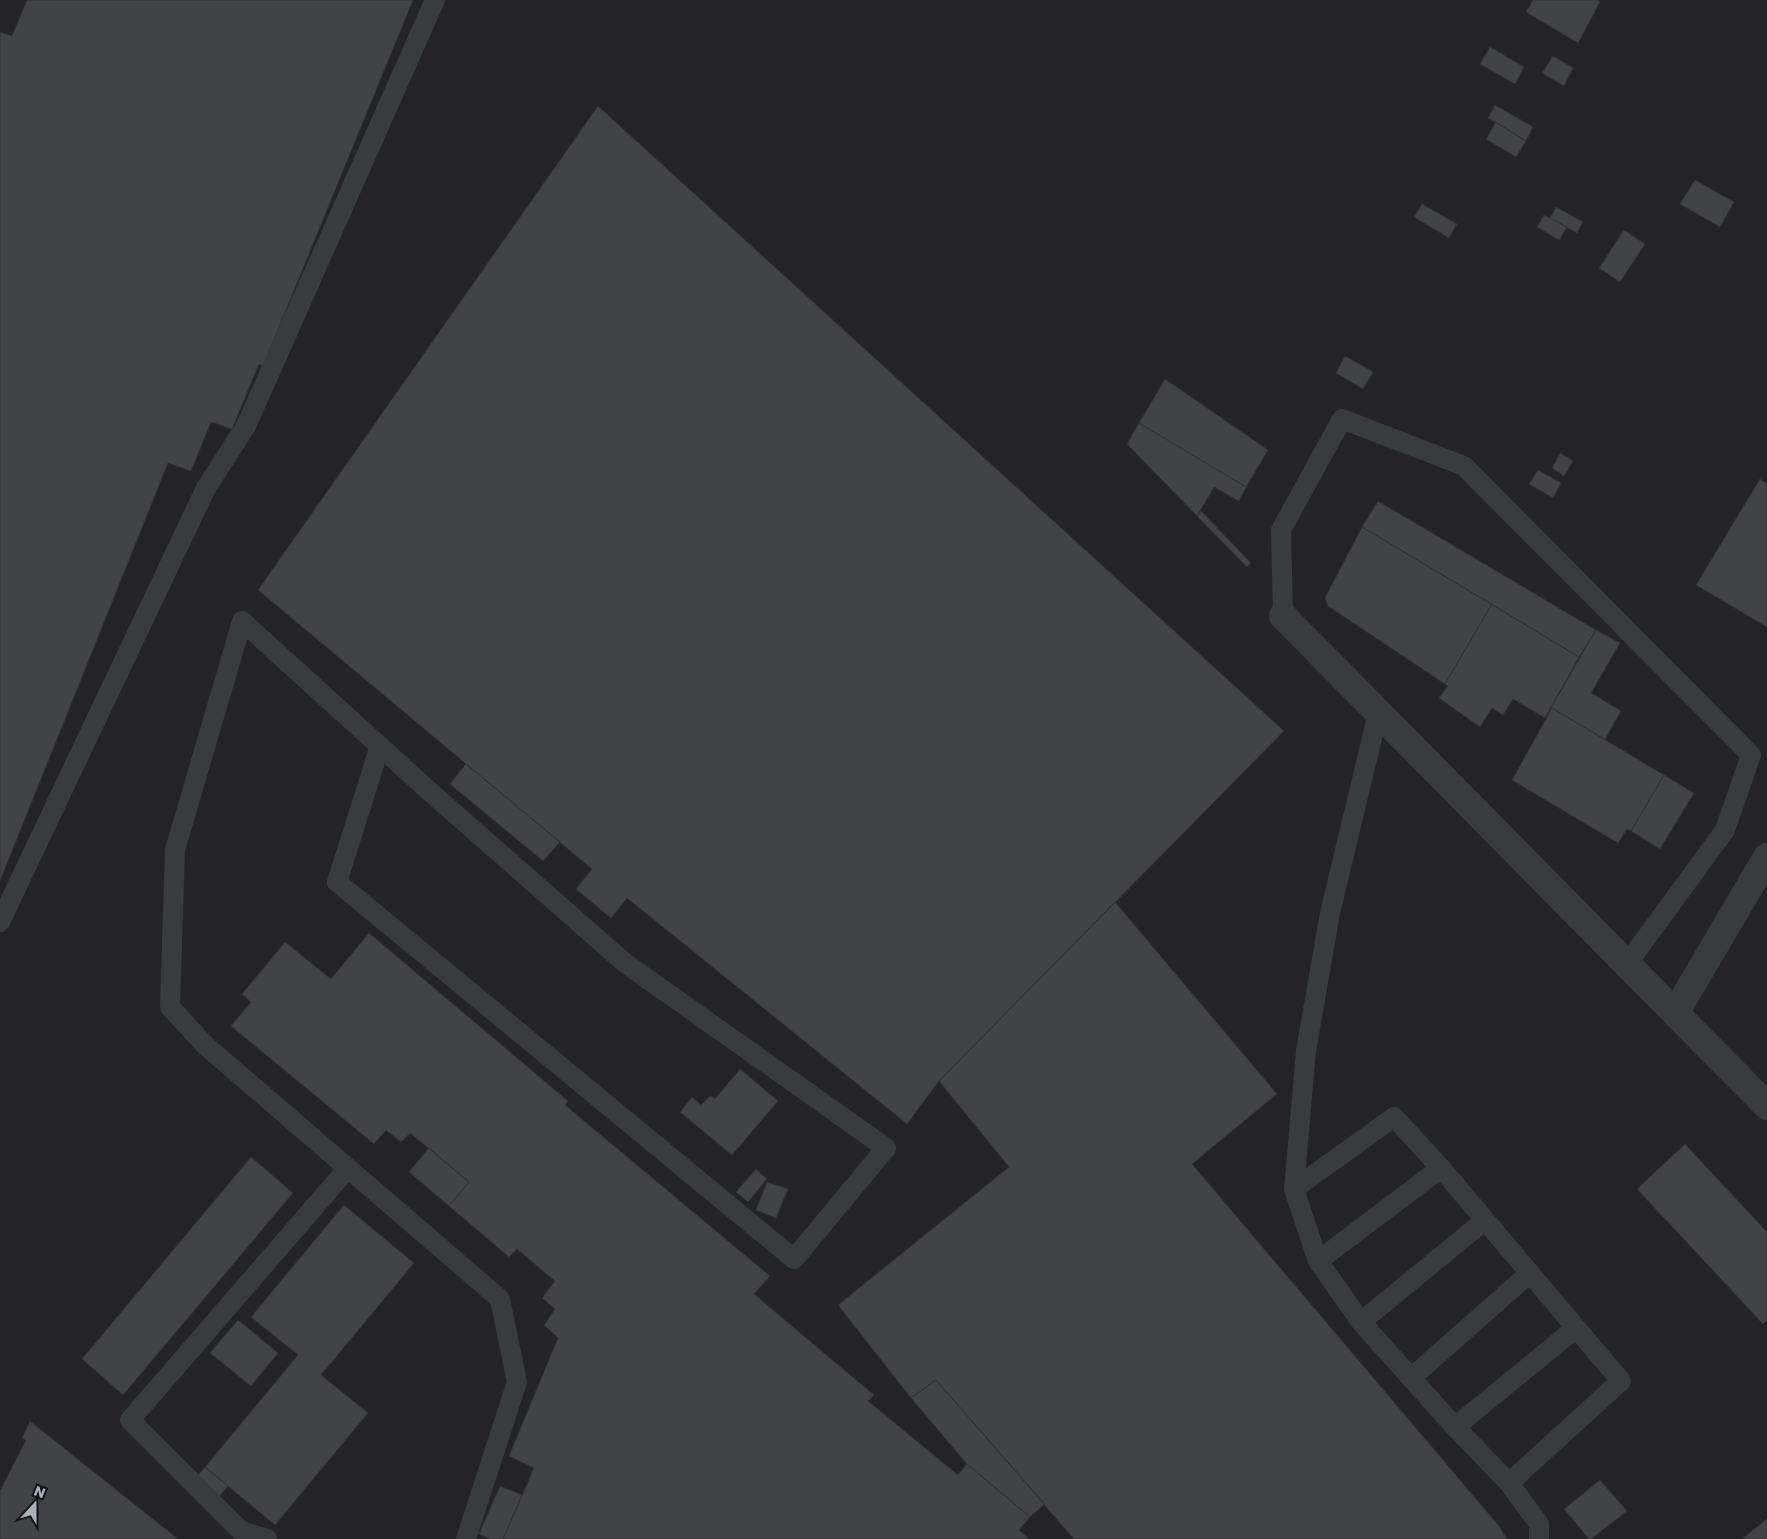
<svg xmlns="http://www.w3.org/2000/svg" width="1767" height="1539" font-family="Poppins,sans-serif">
<style>
.built{fill:#242428}
.building{fill:#424348;stroke:#323237}
.lines{fill:none;stroke-linecap:round;stroke-linejoin:round}
.service{stroke:#383b40;stroke-width:20}
.minor{stroke:#383b40;stroke-width:28}
</style>
<rect width="100%" height="100%" fill="#18181a"/>
<path class="built" d="M0,0H1767V1539H0Z"/>
<path class="building" d="M27,0H413L263,366L259,364L232,429L211,422L191,471L168,463L0,881V32L12,36Z
M1533,0H1597L1600,2L1578,43L1526,12Z
M1490,47L1524,67L1515,84L1480,64Z
M1553,56L1573,68L1564,86L1542,73Z
M1495,105L1533,127L1526,141L1488,118Z
M598,106L1284,731L939,1081L907,1124L627,898L611,918L576,889L592,869L258,590Z
M1496,122L1526,141L1516,157L1486,139Z
M1695,180L1734,202L1720,227L1680,204Z
M1422,204L1457,224L1449,238L1414,217Z
M1556,207L1583,222L1577,233L1550,218Z
M1544,215L1567,227L1559,240L1537,227Z
M1624,230L1645,244L1620,282L1599,268Z
M1345,356L1373,372L1363,389L1336,373Z
M1165,379L1268,450L1246,487L1139,423Z
M1139,423L1246,487L1239,501L1214,487L1197,516L1127,444Z
M1560,453L1573,461L1564,476L1552,468Z
M1538,470L1561,483L1553,498L1529,484Z
M1760,479L1767,484V627L1696,585Z
M1378,501L1596,630L1579,657L1362,527Z
M1201,511L1251,563L1247,567L1197,516Z
M1362,527L1492,604L1445,684L1328,606L1325,598Z
M1492,604L1579,657L1545,718L1513,699L1503,715L1492,708L1480,727L1439,698L1448,686L1445,684Z
M1596,630L1620,643L1591,693L1621,711L1605,739L1551,708Z
M1552,708L1664,775L1631,831L1627,829L1618,843L1512,780Z
M466,764L560,842L543,861L450,784Z
M1664,775L1694,793L1660,849L1631,831Z
M1115,902L1277,1094L1192,1164L1499,1526L1507,1539H1074L936,1380L911,1398L838,1305L1009,1167L939,1081Z
M369,933L568,1101L565,1105L770,1276L754,1294L874,1395L868,1401L958,1475L967,1464L1030,1517L1019,1530L1029,1539H503L534,1468L509,1456L558,1338L544,1325L555,1309L542,1298L555,1281L517,1249L509,1257L449,1206L469,1182L410,1133L401,1142L386,1130L374,1144L231,1026L251,1002L242,994L285,942L331,979Z
M740,1069L778,1101L732,1155L680,1112L692,1097L701,1105L710,1096L715,1099Z
M1685,1144L1767,1232V1321L1763,1324L1637,1189Z
M429,1148L469,1182L449,1206L409,1172Z
M251,1157L293,1193L123,1395L82,1359Z
M756,1169L767,1179L748,1202L736,1192Z
M767,1182L788,1189L776,1218L756,1210Z
M344,1205L414,1263L321,1375L368,1413L275,1525L205,1467L298,1355L251,1317Z
M238,1320L278,1353L251,1386L210,1353Z
M936,1380L1045,1504L1030,1517L967,1464L911,1398Z
M30,1421L178,1539H0V1491L26,1440L22,1438Z
M205,1467L228,1486L219,1497L196,1478Z
M1600,1480L1627,1511L1591,1539H1589L1564,1509Z
M500,1486L522,1495L503,1539H490L479,1534Z
M1767,1519V1539H1742Z"/>
<g class="lines">
<path class="service" d="M1283,616L1281,530L1342,419L1464,466L1751,755L1725,830L1627,964
M1378,713L1330,913L1306,1051L1294,1189L1318,1261L1361,1322L1455,1427L1509,1483L1539,1524V1539
M380,746L337,882L794,1259L886,1148L625,963L428,790L242,621L175,850L170,1007L206,1046L500,1299L517,1382L466,1539
M0,922L206,488L246,426L435,0
M1294,1189L1394,1117L1441,1168L1621,1381L1509,1483
M1318,1261L1441,1168
M1361,1322L1484,1221
M1411,1378L1530,1273
M1455,1427L1576,1328
M267,1539L241,1531L130,1420L348,1168"/>
<path class="minor" d="M1283,616L1767,1106
M1675,1013L1767,857"/>
</g>
<g transform="translate(35 1504) rotate(21)" stroke="#131316" stroke-width="4" paint-order="stroke">
<path d="M0-4L9 19L0 12L-9 19Z" fill="#a9b1bb"/>
<text y="-8" font-size="14" font-weight="bold" text-anchor="middle" fill="#a9b1bb">N</text>
</g>
</svg>
